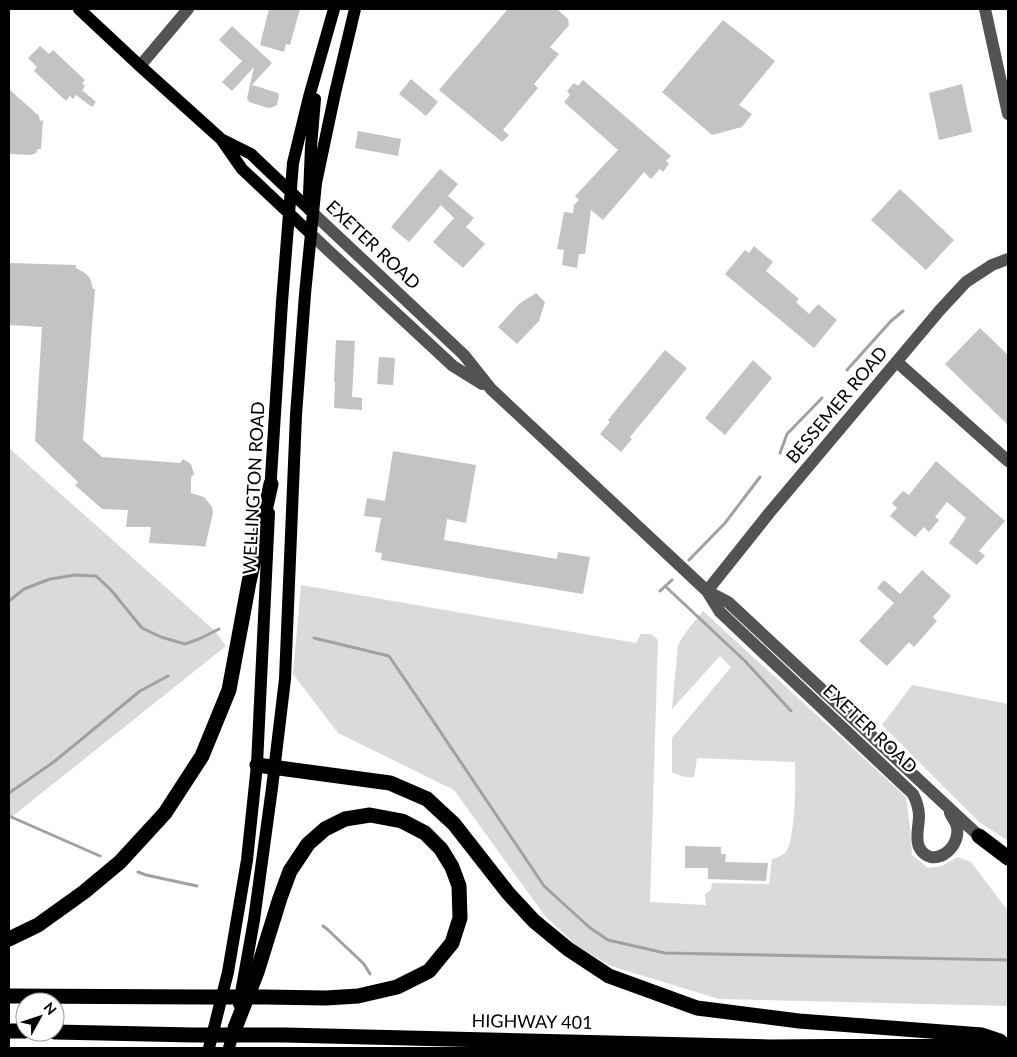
<svg xmlns="http://www.w3.org/2000/svg" width="1017" height="1057" font-family="Lato,sans-serif">
<style>
.green{fill:#dadada}
.lines{fill:none;stroke-linecap:round;stroke-linejoin:round}
.stream{stroke:#a1a1a1;stroke-width:3}
.building{fill:#c3c3c3}
.minor{stroke:#535353;stroke-width:12}
.major{stroke:#000;stroke-width:12}
.highway{stroke:#000;stroke-width:15}
.labels{text-anchor:middle;stroke-width:4.5;stroke-linejoin:round;paint-order:stroke}
.street-label{font-size:18px;fill:#000;stroke:#fff}
</style>
<rect width="100%" height="100%" fill="#fff"/>
<path class="green" d="M9,448L215,631L226,646L9,819Z
M301,585L636,643L641,634H651L658,640L650,902L706,905L705,894L711,890L712,883L769,884L772,859C776,858 782,856 786,852C795,840 796,779 795,762L697,758L694,777C686,778 680,776 672,772V738L731,667L720,656L672,709L678,645L686,632L703,611L906,797L910,827L912,855L928,868L942,866L958,857L971,862L1008,911V1006L719,999L611,966L578,947L545,916L454,790L338,733L293,674Z
M912,685L1008,704V841L979,822L882,725Z"/>
<g class="lines">
<path class="stream" d="M847,370L891,321L903,311
M780,453L787,434L822,398
M689,560L725,523L760,477
M665,586L745,661L791,711
M660,591L672,580
M9,601L24,589L50,579L76,575L96,576L111,590L142,628L161,637L185,644L199,639L219,629
M314,638L389,656L419,700L544,886L589,927L608,940L665,953L1008,960
M9,793L55,761L140,691L168,676
M9,816L100,856
M138,872L146,875L197,886
M323,926L327,929L364,964L370,974"/>
</g>
<path class="building" d="M269,9H300L290,45L286,44L284,52L260,45Z
M508,9H557L568,19L569,25L550,47L559,54L534,84L538,88L503,130L509,135L502,142L439,90Z
M723,20L775,61L739,105L752,114L742,127L712,135L662,92Z
M232,26L272,63L252,85L278,93L279,96L277,105L273,107L268,108L249,102L247,98L254,67L232,91L222,82L242,61L219,40Z
M40,46L49,54L53,50L85,80L82,83L85,86L82,90L96,102L92,107L76,95L73,99L70,96L66,101L34,71L37,67L28,58Z
M411,79L438,102L426,116L399,94Z
M583,80L671,156L666,161L669,164L663,172L660,169L651,179L644,172L603,220L591,210L585,254H579L577,268L562,265L564,250L557,249L564,212L573,213L574,205L579,200L575,196L618,150L564,102L570,95L567,91L574,83L578,86Z
M962,84L972,132L939,140L929,93Z
M9,89L39,116L40,121L43,120L41,149H38L36,153L31,155L9,154Z
M358,131L401,139L398,156L355,148Z
M440,169L458,184L448,196L474,218L466,227L485,244L463,268L433,242L454,218L441,205L409,242L391,227Z
M900,189L954,240L926,270L871,220Z
M754,246L773,262L766,271L799,299L796,302L809,314L818,304L837,320L814,348L725,274L745,250L749,253Z
M9,263L76,265V268L85,273L90,278L93,289H95L83,440L102,457L180,463L183,459L191,464L194,474L191,477V493L204,497L212,507L213,513L205,547L201,546L149,543L151,527H126L128,510L102,509L75,485L78,482L35,441L42,327L9,325Z
M536,293L545,302L539,321L517,344L498,327L519,304Z
M980,328L1008,355V425L945,364Z
M336,340L355,341L352,397L362,398V410L334,408L335,382H334Z
M665,350L687,368L630,437L632,439L621,452L600,434L610,422L608,420Z
M379,357L395,358L393,385L377,384Z
M753,360L772,378L725,435L705,418Z
M393,451L476,465L466,523L447,519L444,540L557,559L558,552L590,557L583,594L381,560L382,553L375,552L381,518L364,516L367,498L385,501Z
M936,461L1005,521L979,551L985,556L977,565L949,543L966,518L947,502L935,517L939,520L929,532L924,527L915,537L890,516L897,508L892,503L903,491L909,495Z
M922,570L951,596L933,617L937,621L914,647L909,642L887,666L859,641L894,603L877,588L884,580L900,594Z
M685,846L721,847V854H726L725,862L768,863L766,881L708,879V868H685Z"/>
<g class="lines">
<path class="minor" d="M985,9L1008,114
M140,66L188,9
M313,213L464,355L491,389L707,591L728,602L979,836
M311,234L330,252L453,366L482,384
M897,362L1008,461
M707,591L770,512L940,310L966,282L992,265L1008,259
M707,591L720,612L913,794C917,802 919,808 919,816C919,826 915,838 919,847C931,870 961,850 957,827C956,822 952,818 950,813"/>
<path class="major" d="M79,9L140,66L221,139L242,169L311,234
M223,140L251,154L313,213
M309,194L311,147L315,99
M270,493L282,302L293,163L309,97L334,9
M239,1004L254,920L272,788L285,679L296,415L305,294L316,183L335,93L355,9
M209,1048L228,972L247,860L257,765L269,513
M229,1048L235,1026"/>
<path class="highway" d="M257,765L390,783L427,799L454,824L508,893L534,921L568,949L609,976L697,1008L799,1021L982,1035L1000,1041
M979,836L1008,858
M9,939L38,925L84,892L120,862L165,813L202,756L229,690L249,582L271,484
M9,996L204,997H265L326,998L358,996L397,987L429,971L452,943L460,918L459,886L452,867L441,849L425,833L402,821L370,815L345,819L325,829L308,844L290,871L280,898L257,972L235,1028
M9,1031H25
M55,1032L193,1035H285L770,1047L1008,1045"/>
</g>
<g class="labels">
<g class="street-label">
<text transform="translate(373 245) rotate(43)" y="6">EXETER ROAD</text>
<text transform="translate(837 405) rotate(-50)" y="6">BESSEMER ROAD</text>
<text transform="translate(254 488) rotate(-87)" y="6">WELLINGTON ROAD</text>
<text transform="translate(870 729) rotate(43)" y="6">EXETER ROAD</text>
<text transform="translate(532 1022) rotate(1)" y="6">HIGHWAY 401</text>
</g>
</g>
<rect width="1017" height="1057" fill="none" stroke="#000000" stroke-width="20"/>
<g transform="translate(40 1017) rotate(50)"><circle r="24" fill="#ffffff" stroke="#999999"/>
<path d="M0-4L9 19L0 12L-9 19Z" fill="#000000"/>
<text y="-8" font-size="14" font-weight="bold" text-anchor="middle" fill="#000000">N</text>
</g>
</svg>
